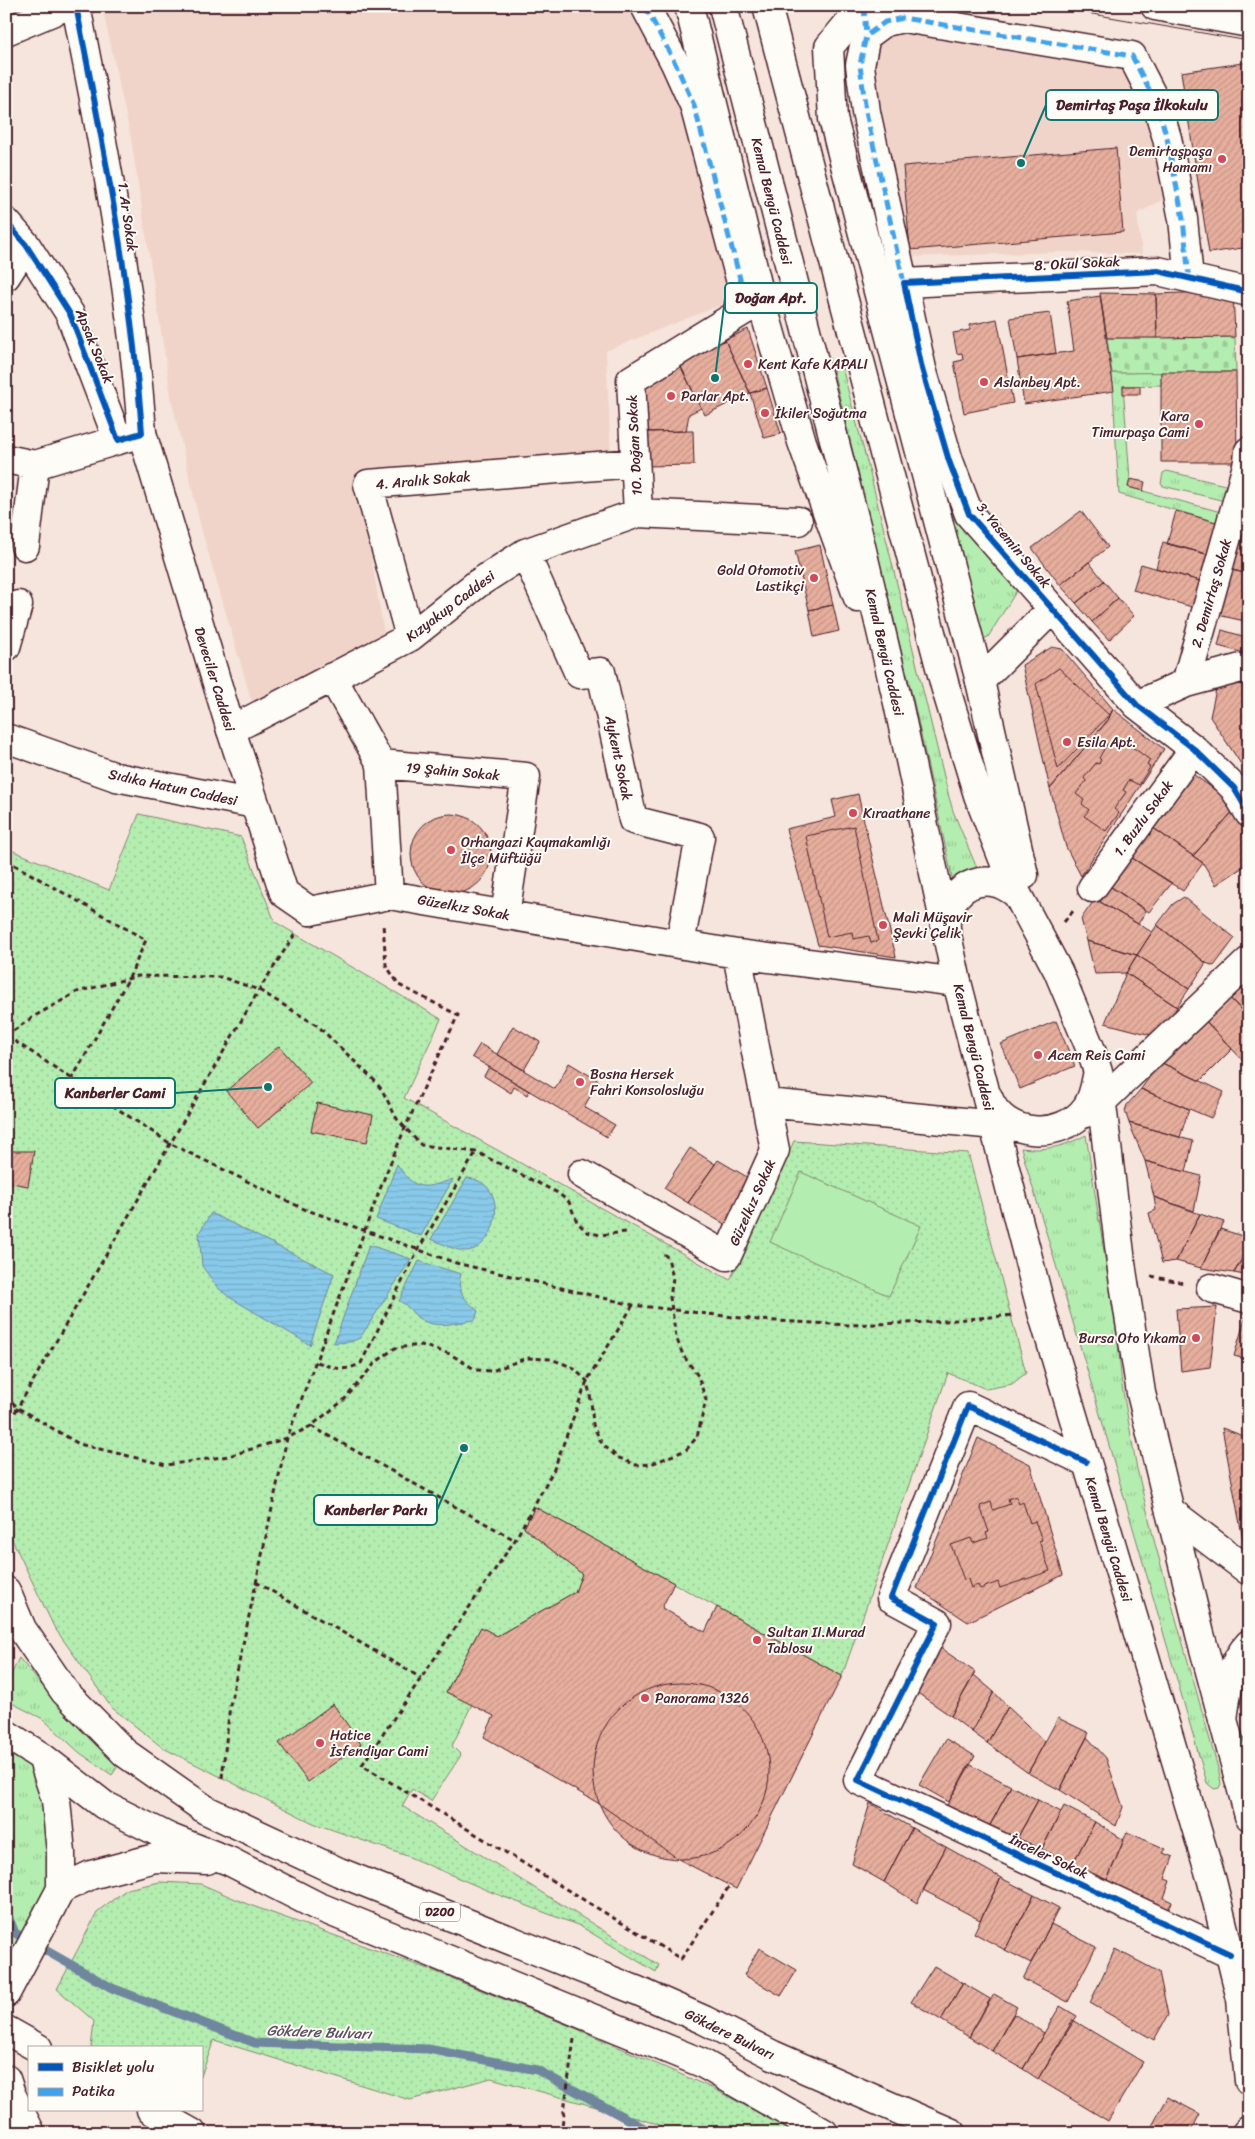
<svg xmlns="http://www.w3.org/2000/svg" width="1255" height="2139" font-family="Sriracha,sans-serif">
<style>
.built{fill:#f1d4c9}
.grass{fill:url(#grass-tufts);stroke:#7f866e}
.cemetery{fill:url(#cemetery-stones);stroke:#7f866e}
.park{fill:url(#park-dots);stroke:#7f866e}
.pitch{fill:#b4edb0;stroke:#7f866e}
.water{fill:url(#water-rules);stroke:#6f869e}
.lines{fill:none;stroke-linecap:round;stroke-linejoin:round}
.stream{stroke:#6f869e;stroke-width:9}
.building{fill:url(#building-hatch);stroke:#4a1f2b}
.minor-casing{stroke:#4a1f2b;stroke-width:31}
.major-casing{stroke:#4a1f2b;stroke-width:31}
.path{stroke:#4a1f2b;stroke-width:3;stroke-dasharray:5 4;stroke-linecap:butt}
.minor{stroke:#fdfcf7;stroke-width:28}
.major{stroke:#fdfcf7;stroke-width:28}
.tram{stroke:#4a1f2b;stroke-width:1}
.quiet{stroke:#40a2eb;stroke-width:5;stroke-dasharray:10 5;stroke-linecap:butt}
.cycleway-casing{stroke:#fdfcf7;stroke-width:9}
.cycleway{stroke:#0057b8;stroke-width:6}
.poi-dot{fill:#d1495b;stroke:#fdfcf7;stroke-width:2}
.labels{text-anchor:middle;stroke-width:4;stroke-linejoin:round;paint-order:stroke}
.shield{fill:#fdfcf7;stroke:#806168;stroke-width:1}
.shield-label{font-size:12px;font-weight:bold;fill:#4a1f2b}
.poi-label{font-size:14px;fill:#4a1f2b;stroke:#fdfcf7;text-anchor:start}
.street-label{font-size:14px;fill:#4a1f2b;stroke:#fdfcf7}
.water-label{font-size:15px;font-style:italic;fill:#5d5264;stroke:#fdfcf7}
.leader{fill:none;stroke:#0f766e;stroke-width:2}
.callout-dot{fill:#0f766e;stroke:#fdfcf7;stroke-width:2}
.callout{fill:#fdfcf7;stroke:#0f766e;stroke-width:2}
.callout-label{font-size:15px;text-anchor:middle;font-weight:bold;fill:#4a1f2b}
</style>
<defs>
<pattern id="grass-tufts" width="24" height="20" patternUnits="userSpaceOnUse" patternTransform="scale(1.25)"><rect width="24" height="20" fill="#b4edb0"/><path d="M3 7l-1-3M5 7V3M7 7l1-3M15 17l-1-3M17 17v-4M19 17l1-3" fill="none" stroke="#9ccb98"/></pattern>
<pattern id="cemetery-stones" width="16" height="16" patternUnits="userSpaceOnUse" patternTransform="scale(1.25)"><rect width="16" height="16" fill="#b4edb0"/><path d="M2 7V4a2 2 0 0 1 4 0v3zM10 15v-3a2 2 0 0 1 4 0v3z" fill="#9ccb98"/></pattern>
<pattern id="park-dots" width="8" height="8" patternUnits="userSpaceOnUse" patternTransform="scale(1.25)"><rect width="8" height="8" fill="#b4edb0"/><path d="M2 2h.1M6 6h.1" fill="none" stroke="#9ccb98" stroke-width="1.8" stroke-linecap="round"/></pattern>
<pattern id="water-rules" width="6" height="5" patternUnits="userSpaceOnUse" patternTransform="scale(1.25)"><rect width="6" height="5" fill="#88caea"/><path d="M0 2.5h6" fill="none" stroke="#77adc9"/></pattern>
<pattern id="building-hatch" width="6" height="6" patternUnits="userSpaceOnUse" patternTransform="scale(1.25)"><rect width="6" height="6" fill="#e6ae9d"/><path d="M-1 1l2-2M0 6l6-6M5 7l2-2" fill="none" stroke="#c79587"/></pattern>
</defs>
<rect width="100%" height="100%" fill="#f6e5dc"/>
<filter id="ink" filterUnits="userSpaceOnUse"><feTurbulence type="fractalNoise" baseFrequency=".02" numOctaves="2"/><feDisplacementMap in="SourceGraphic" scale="10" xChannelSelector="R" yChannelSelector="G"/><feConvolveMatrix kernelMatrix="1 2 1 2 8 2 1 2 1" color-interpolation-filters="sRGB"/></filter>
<g filter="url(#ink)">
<path class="built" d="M102,6H640L667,55L738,298L606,351L611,456L358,476L384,634L253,706L201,528L172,402L131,139Z
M884,29L1131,69L1133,96L1141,97L1155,126L1164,199L1137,214L1142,254L1063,252L905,257L867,66Z"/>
<path class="grass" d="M840,360L872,481L949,797L953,811L981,878L954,886L914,703L831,362Z
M1161,372V385L1123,386L1130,479L1128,487L1221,512L1223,524L1119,494L1112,373Z
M1167,471L1229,486L1225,501L1163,486L1161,484L1163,473Z
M950,508L955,509L1017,590L988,637L981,640L978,637Z
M1086,1135L1118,1342L1122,1386L1137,1469L1155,1544L1219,1772L1221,1784L1219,1788L1214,1789L1207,1783L1086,1366L1021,1148C1045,1151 1064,1147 1086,1135Z
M19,1658L61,1708L118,1766L112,1775L80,1753L43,1719L6,1700L12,1673Z
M6,1749L39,1772L46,1798L49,1884L6,1982Z"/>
<path class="cemetery" d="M1235,337L1236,372L1112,373L1107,338Z"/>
<path class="park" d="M139,814L241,837L275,922L441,1019L404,1098L730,1280L794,1141L968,1153L1026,1373L1012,1384L986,1389L948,1373L842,1676L535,1507L524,1528L582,1574L575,1592L497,1636L481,1627L446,1692L472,1704L452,1746L461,1755L431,1801L412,1789L402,1806L659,1965L656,1972L580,1926L491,1892L407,1856L313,1823L163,1748L111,1707L54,1627L6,1527V848L109,890Z
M160,1882L201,1884L247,1904L431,1970L575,2028L714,2089L796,2133H672L658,2124L491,2078L410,2100L214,2040L201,2076V2048H91L94,2021L57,1989L98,1911L127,1889Z"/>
<path class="pitch" d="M801,1172L921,1226L889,1296L770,1242Z"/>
<path class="water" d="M397,1164C415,1192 424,1189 453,1179L421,1236L376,1219Z
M467,1178C512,1182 498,1252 464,1251C454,1250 441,1243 431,1239Z
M211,1213L334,1274L310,1345L229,1297L217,1287L202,1266L199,1233Z
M369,1245L411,1259L360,1338L350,1342L334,1343Z
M419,1261L461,1274C456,1293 465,1299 478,1311L475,1320C456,1322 437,1330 420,1319C412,1314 409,1305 399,1301Z"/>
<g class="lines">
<path class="stream" d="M6,1911L15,1933L112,1988L255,2043L428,2049L537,2070L653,2133"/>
</g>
<path class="building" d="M1249,62V247L1209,253L1181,72Z
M1116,148L1123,232L910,250L903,166Z
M1233,291L1235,337L1157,338L1156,294Z
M1100,293L1156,294L1157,338H1107Z
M1100,296L1114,391L1024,404L1017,359L1074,351L1067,301Z
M1050,313L1056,353L1017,359L1010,318Z
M997,319L1013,403L964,413L954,362L963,360L962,353L957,354L953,333L970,330L969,325Z
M748,329L767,388L750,393L725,340Z
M725,340L750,393L705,415L679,363Z
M679,363L701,408L689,414L686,431L646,432L645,384Z
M1161,372H1236L1237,462H1161Z
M1123,386H1140V394H1123Z
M767,388L781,434L764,438L750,393Z
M686,431H693L694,465L647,466L646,432Z
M1130,479L1145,482L1143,491L1128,487Z
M1081,511L1108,547L1060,585L1032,548Z
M1176,511L1223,524L1214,556L1167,544Z
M1235,519L1249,523V574L1223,568Z
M1163,542L1214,556L1207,583L1156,568Z
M820,545L833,605L809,610L795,551Z
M1089,562L1104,581L1076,603L1060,585Z
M1141,564L1207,583L1199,609L1133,590Z
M1223,568L1249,574V622L1209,613Z
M1104,581L1118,598L1092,622L1076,603Z
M1118,598L1134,616L1109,640L1092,622Z
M833,605L839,631L814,637L809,610Z
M1222,630L1249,638L1244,653L1218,646Z
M1052,647L1062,649L1113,709L1108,720L1050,789L1022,665Z
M1059,668L1109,715L1058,769L1036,684Z
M1221,679L1249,685V776L1210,717L1218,680Z
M1113,709L1164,749L1081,876L1066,847L1050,789L1108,720Z
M1114,740L1123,746H1131L1150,760L1147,765L1150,767L1139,785L1129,780L1123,790L1126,792L1114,809L1119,813L1106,831L1084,816L1089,810L1082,804L1084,800L1076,794L1086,781L1084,778L1096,763L1099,764L1101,760L1099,758L1107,744L1110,746Z
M1187,770L1225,797L1234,810L1193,856L1149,825Z
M858,794L866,830L896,957L818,945L786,829L836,817L832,800Z
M1234,810L1249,831V863L1216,885L1203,863L1193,856Z
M411 854a40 40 0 1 1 80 0a40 40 0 1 1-80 0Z
M1149,825L1203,863L1183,891L1126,854Z
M854,826L878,941L871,943L869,936L853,939L852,932L827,937L806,836Z
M1126,854L1172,883L1149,912L1104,882Z
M1105,883L1146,911L1138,924L1095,899Z
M1184,897L1235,938L1214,966L1206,963L1157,925L1173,904Z
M1095,899L1152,932L1137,955L1087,941L1081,919Z
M1157,925L1206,963L1189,989L1137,955Z
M1087,941L1137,955L1126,973L1095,974Z
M1137,955L1189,989L1177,1007L1126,973Z
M1249,970V1018L1228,996Z
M1126,973L1177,1007L1159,1037L1105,1023Z
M1228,996L1249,1018V1067L1203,1018Z
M1203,1018L1232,1049L1200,1081L1160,1062Z
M1056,1021L1075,1066L1020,1089L1001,1044Z
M513,1026L540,1042L524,1070L497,1054Z
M480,1044L555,1089L569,1063L599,1081L584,1107L615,1125L607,1137L472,1057Z
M279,1046L311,1083L258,1128L226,1091Z
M1160,1062L1224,1092L1211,1118L1141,1089Z
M489,1067L529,1091L527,1095L514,1087L511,1093L484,1076Z
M1141,1089L1189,1109L1180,1137L1129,1123L1125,1111L1127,1105Z
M317,1103L373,1115L367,1142L311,1131Z
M1129,1123L1193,1141L1186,1172L1145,1161Z
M690,1148L715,1164L688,1203L664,1188Z
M6,1151H34L28,1186L6,1182Z
M718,1160L747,1177L728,1226L688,1203Z
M1145,1161L1201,1176L1194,1211L1154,1197Z
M1154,1197L1200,1214L1176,1261L1162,1263L1149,1213L1156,1210Z
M1200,1214L1224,1222L1201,1268L1176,1261Z
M1220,1229L1249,1238V1246L1234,1273L1201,1268Z
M1249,1246V1276L1234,1273Z
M1217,1307L1210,1367L1181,1371L1176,1309Z
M1247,1312H1249V1360L1234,1356Z
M1222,1428L1249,1438V1554L1245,1551Z
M978,1438L1030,1464L1063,1575L968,1622L917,1588Z
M1016,1496L1019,1504L1023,1502L1030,1523L1035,1521L1042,1540L1039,1541L1050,1571L1000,1588L998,1582L980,1589L978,1585L971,1588L968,1579L964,1580L951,1545L971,1538L973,1543L988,1538L986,1533L989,1532L980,1506L991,1502L993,1510L1010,1504L1008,1499Z
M535,1507L674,1583L662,1608L705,1632L717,1607L842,1676L736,1889L680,1860L598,1803L484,1737L494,1716L446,1692L481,1627L497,1636L575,1592L582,1574L524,1528Z
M939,1647L975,1672L951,1716L916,1692Z
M974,1675L994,1692L972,1732L951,1716Z
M593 1771a88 88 0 1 1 176 0a88 88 0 1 1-176 0Z
M994,1692L1008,1707L987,1743L972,1732Z
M333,1704L361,1744L308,1782L279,1743Z
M1008,1707L1045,1742L1028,1773L987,1743Z
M1058,1718L1089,1733L1060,1790L1028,1773Z
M1087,1737L1106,1758L1123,1807L1116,1826L1060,1790Z
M946,1739L975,1756L949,1802L919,1785Z
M969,1764L1011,1786L987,1831L945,1809Z
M1011,1786L1038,1800L1013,1846L987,1831Z
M1038,1800L1061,1812L1037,1858L1013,1846Z
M870,1803L912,1828L884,1882L852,1864Z
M1064,1806L1095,1822L1067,1874L1037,1858Z
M1095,1822L1124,1840L1103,1890L1067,1874Z
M912,1828L946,1847L917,1903L884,1882Z
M1127,1832L1166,1849L1163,1853L1173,1857L1165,1879L1170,1881L1164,1898L1172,1902L1168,1911L1103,1890Z
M946,1847L1001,1878L980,1920L923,1890Z
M1001,1878L1034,1895L1005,1950L974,1933Z
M1034,1895L1059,1908L1031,1963L1005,1950Z
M1051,1924L1096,1947L1068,2002L1023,1979Z
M759,1948L797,1970L781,1996L744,1975Z
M1115,1949L1159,1972L1168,2015L1154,2040L1090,2003Z
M934,1966L963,1983L941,2020L911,2002Z
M963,1983L990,1999L969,2037L941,2020Z
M994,1994L1017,2007L992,2051L969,2037Z
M1060,2006L1077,2016L1038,2079L1023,2069Z
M1014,2014L1044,2033L1023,2069L992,2051Z
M1073,2020L1143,2062L1108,2121L1038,2079Z
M1168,2097L1200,2114L1190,2133H1148Z"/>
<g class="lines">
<defs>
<path id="minor" d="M645,6L675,63L694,105L748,309
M6,31L66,6
M6,222L26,245L70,314L118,440L142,433C132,289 104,148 76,6
M6,276L26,245
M1189,278L1183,219L1167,138L1157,105L1132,56L903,18L885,22L866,36L860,65L866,112L922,369L949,461L969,514L1137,705L1194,749L1234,788L1249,813
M904,283L1158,271L1249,292
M6,459L35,465L118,440
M638,513L631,380L761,300
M25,546L35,465
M525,553L579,674L601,672L633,820L700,837L680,944
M410,637L368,484L635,463
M6,647L18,605
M332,677L381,764L389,895
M980,681L1052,609
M1186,683L1241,668L1249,670
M1137,705L1186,683L1248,462L1249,451
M231,730L410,637L477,584L525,553L638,513L798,521
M381,764L526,777L505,915
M1092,888L1194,749
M310,911L389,895L737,954L957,982
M766,1103L1016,1127
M1085,1113L1102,1101L1249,961
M582,1174L727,1256L775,1150L737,954
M1211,1288L1249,1299
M1086,1462L968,1406L891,1598L937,1623L858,1780L1230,1954
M1170,1511L1249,1571
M1223,1719C1227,1692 1229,1665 1249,1644
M6,2079L11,2094L31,2133"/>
<path id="major" d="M689,6L761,300L802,442L858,598
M723,6L857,529L898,703L957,982L1042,1312L1212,1881L1241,1999L1249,2081
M767,6L945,686L978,795L1017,894L1058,971L1091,1050L1098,1072L1122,1270L1141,1393L1200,1634L1249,1816
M873,6L857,13L829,47L833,119L980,681L1024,875
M1155,6L1249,23
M142,433L231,730L284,893L310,911
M6,738L116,777L255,804
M946,928C944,902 965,878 992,882C1002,883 1009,888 1017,894
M988,1097C1003,1138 1062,1141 1086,1108C1093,1099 1095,1087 1097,1076
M6,1591L22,1629L65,1692L125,1753L206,1810L339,1872L638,1991L704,2020L773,2055L952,2133
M6,1734L42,1757L104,1805L170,1838L229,1861L317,1906L702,2063L824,2133
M61,1889L91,1875L155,1858L207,1860
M6,1993L61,1889V1853L56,1800L42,1757
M6,2030L38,2048
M151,2110L192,2133
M1246,2133L1249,2130"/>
</defs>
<use href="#minor" class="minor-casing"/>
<use href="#major" class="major-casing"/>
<path class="path" d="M6,860L146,940L129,978L72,1079
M1064,922L1074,910
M6,1036L33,1017L77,992L138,976L221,977L259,990L318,1026L374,1080L382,1090L397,1119L421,1145L476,1152L558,1193L569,1202L577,1222L587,1232L600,1235L626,1232
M7,1036L171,1144L304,1209L456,1263L633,1305L758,1320L849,1325L932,1322L1015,1315
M1151,1276L1184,1283
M633,1305L587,1381L554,1469L515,1540L362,1765L681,1959L730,1885
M317,1362C335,1368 343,1373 361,1363L418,1250L476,1152
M6,1396L18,1408L79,1444L166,1465L229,1456L287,1438L311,1426L344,1400L375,1363L395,1348L421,1345L450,1354L476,1370L492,1371L526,1358L551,1359L572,1367L587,1381L591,1400L593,1425L602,1444L617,1457L636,1465L651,1464L686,1450L697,1437L706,1400L698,1376L683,1355L676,1337L670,1297L673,1278L668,1258L664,1254
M311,1426L515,1540
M6,1428L259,990L295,934
M256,1582L421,1678
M222,1778L230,1705L287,1438L385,1176L405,1128L458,1015L399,985L386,965L383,924
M561,2133L574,2039"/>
<use href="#minor" class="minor"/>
<use href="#major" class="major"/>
<path class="tram" d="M1046,6L1249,41"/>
<path class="quiet" d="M645,6L675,63L694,105L748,309
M864,6L866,36
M904,283L866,112L860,65L866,36L885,22L903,18L1132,56L1157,105L1167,138L1183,219L1189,278"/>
<defs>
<path id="cycleway" d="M6,222L26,245L70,314L118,440L142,433C132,289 104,148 76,6
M1249,292L1158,271L904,283L922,369L949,461L969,514L1137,705L1194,749L1234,788L1249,813
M1086,1462L968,1406L891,1598L937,1623L858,1780L1230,1954"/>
</defs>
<use href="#cycleway" class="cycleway-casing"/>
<use href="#cycleway" class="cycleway"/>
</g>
</g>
<g class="poi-dot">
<circle cx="1222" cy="159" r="5"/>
<circle cx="748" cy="364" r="5"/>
<circle cx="984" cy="382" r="5"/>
<circle cx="671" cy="396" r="5"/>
<circle cx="765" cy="413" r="5"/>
<circle cx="1199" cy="424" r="5"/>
<circle cx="814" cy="578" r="5"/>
<circle cx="1067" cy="742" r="5"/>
<circle cx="853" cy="813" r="5"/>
<circle cx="451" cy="850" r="5"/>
<circle cx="883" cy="925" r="5"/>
<circle cx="1038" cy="1055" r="5"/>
<circle cx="580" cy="1082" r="5"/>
<circle cx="1196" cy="1338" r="5"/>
<circle cx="757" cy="1640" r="5"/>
<circle cx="645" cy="1698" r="5"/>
<circle cx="320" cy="1743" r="5"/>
</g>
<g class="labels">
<rect class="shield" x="420" y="1902.5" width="40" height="19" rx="4"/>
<g class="shield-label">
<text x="440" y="1916">D200</text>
</g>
<g class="poi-label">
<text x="1212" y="156" text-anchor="end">Demirtaşpaşa<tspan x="1212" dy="16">Hamamı</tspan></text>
<text x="758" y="369">Kent Kafe KAPALI</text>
<text x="994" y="387">Aslanbey Apt.</text>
<text x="681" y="401">Parlar Apt.</text>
<text x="775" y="418">İkiler Soğutma</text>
<text x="1189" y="421" text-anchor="end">Kara<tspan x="1189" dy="16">Timurpaşa Cami</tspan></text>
<text x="804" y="575" text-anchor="end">Gold Otomotiv<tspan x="804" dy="16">Lastikçi</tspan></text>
<text x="1077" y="747">Esila Apt.</text>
<text x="863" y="818">Kıraathane</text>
<text x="461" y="847">Orhangazi Kaymakamlığı<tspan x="461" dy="16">İlçe Müftüğü</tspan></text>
<text x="893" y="922">Mali Müşavir<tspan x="893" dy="16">Şevki Çelik</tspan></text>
<text x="1048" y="1060">Acem Reis Cami</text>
<text x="590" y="1079">Bosna Hersek<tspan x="590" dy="16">Fahri Konsolosluğu</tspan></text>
<text x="1186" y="1343" text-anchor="end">Bursa Oto Yıkama</text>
<text x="767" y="1637">Sultan II.Murad<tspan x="767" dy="16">Tablosu</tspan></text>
<text x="655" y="1703">Panorama 1326</text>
<text x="330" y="1740">Hatice<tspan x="330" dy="16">İsfendiyar Cami</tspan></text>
</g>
<g class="street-label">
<text transform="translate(772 201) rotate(76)" y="5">Kemal Bengü Caddesi</text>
<text transform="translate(128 217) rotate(82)" y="5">1. Ar Sokak</text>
<text transform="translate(1077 263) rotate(-3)" y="5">8. Okul Sokak</text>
<text transform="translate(95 346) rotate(68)" y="5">Apsak Sokak</text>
<text transform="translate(634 445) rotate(-93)" y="5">10. Doğan Sokak</text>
<text transform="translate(423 480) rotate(-5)" y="5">4. Aralık Sokak</text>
<text transform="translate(1014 545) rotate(50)" y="5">3. Yasemin Sokak</text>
<text transform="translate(1211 593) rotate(-74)" y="5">2. Demirtaş Sokak</text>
<text transform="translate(450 606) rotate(-37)" y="5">Kızyakup Caddesi</text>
<text transform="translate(885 652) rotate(77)" y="5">Kemal Bengü Caddesi</text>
<text transform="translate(215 679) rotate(73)" y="5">Deveciler Caddesi</text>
<text transform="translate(619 758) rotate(78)" y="5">Aykent Sokak</text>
<text transform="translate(453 771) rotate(5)" y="5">19 Şahin Sokak</text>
<text transform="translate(173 787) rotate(12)" y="5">Sıdıka Hatun Caddesi</text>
<text transform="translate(1143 818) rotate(-54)" y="5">1. Buzlu Sokak</text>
<text transform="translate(464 907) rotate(10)" y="5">Güzelkız Sokak</text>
<text transform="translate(974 1047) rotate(76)" y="5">Kemal Bengü Caddesi</text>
<text transform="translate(752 1202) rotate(-66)" y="5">Güzelkız Sokak</text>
<text transform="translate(1109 1539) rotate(73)" y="5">Kemal Bengü Caddesi</text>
<text transform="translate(1049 1856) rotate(25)" y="5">İnceler Sokak</text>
<text transform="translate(730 2034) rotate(26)" y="5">Gökdere Bulvarı</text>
</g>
<g class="water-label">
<text transform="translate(319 2032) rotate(2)" y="5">Gökdere Bulvarı</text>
</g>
</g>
<path class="leader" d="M1021 163L1046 105M715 378L725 298M268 1087L175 1093M464 1448L437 1510"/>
<g class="callout-dot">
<circle cx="1021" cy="163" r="5"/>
<circle cx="715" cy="378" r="5"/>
<circle cx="268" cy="1087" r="5"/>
<circle cx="464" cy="1448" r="5"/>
</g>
<g class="callout">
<rect x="1046" y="90" width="172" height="30" rx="5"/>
<rect x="725" y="283" width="92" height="30" rx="5"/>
<rect x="55" y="1078" width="120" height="30" rx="5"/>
<rect x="314" y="1495" width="123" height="30" rx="5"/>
</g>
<g class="callout-label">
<text x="1132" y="110">Demirtaş Paşa İlkokulu</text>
<text x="771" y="303">Doğan Apt.</text>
<text x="115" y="1098">Kanberler Cami</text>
<text x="376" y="1515">Kanberler Parkı</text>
</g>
<rect width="1255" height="2139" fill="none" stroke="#fdfcf7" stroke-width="25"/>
<rect x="12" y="12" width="1230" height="2114" fill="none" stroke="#4a1f2b" stroke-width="2" filter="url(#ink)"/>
<rect x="28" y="2046" width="175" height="65" fill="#fdfcf7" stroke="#b5a4a5"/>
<rect x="38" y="2063" width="25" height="8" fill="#0057b8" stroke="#b5a4a5"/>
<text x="72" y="2072" font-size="15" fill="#4a1f2b">Bisiklet yolu</text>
<rect x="38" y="2088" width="25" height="8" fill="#40a2eb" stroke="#b5a4a5"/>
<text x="72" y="2096" font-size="15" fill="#4a1f2b">Patika</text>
</svg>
